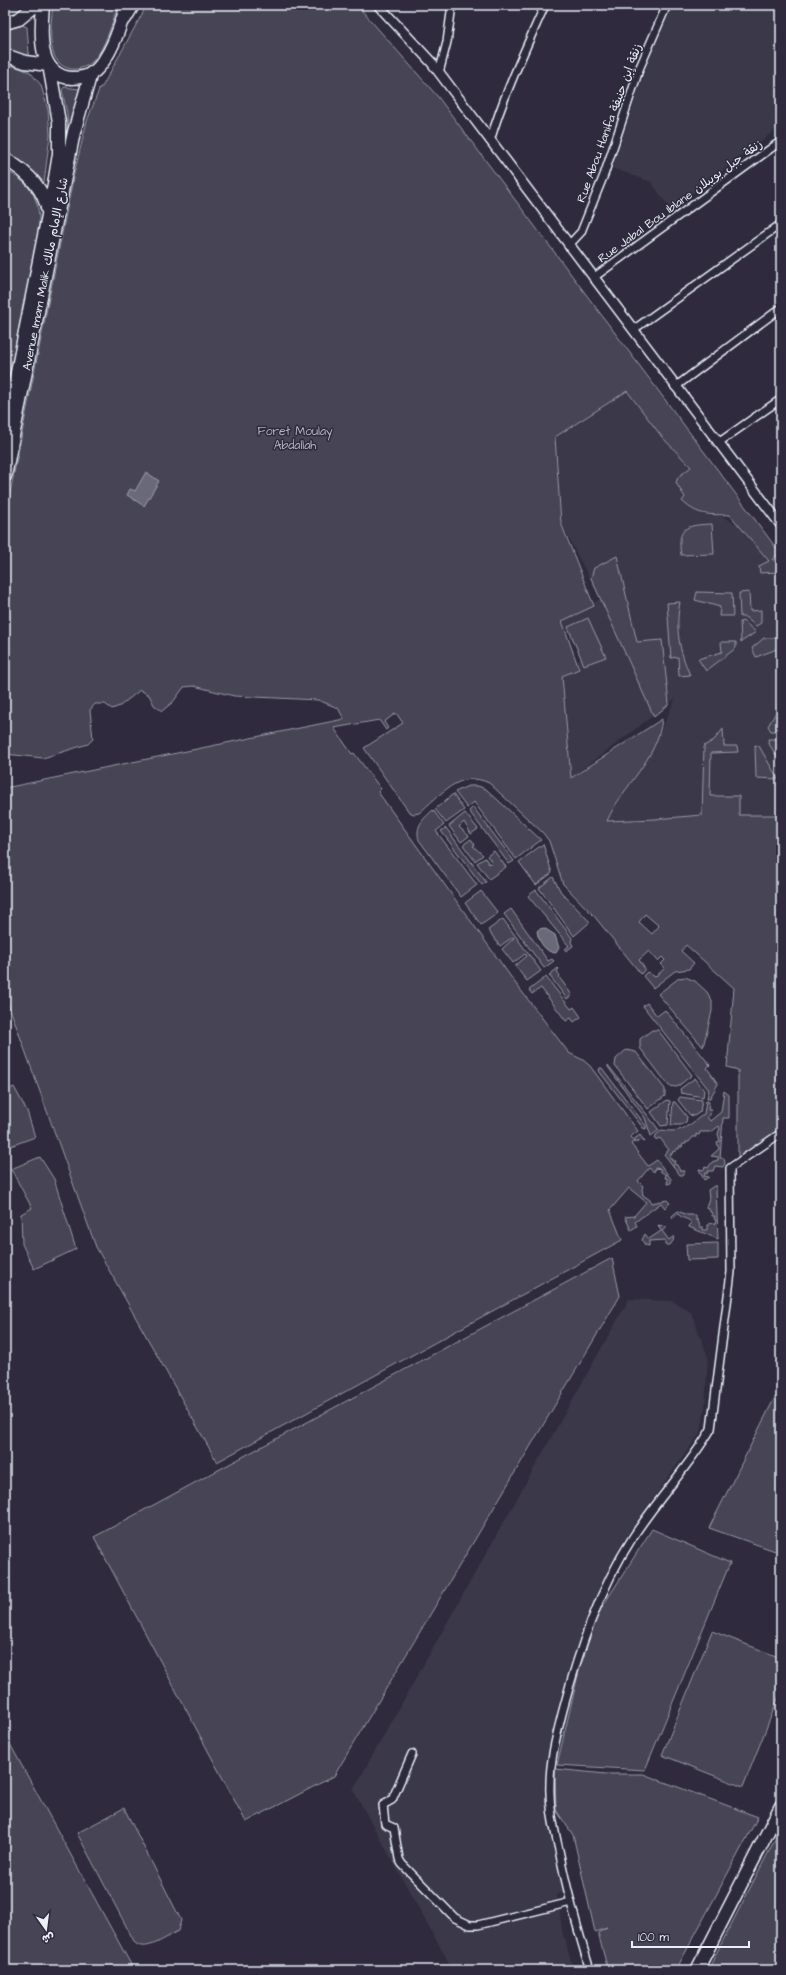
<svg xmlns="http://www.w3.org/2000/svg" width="786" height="1975" font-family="'Architects Daughter','Playpen Sans Arabic',sans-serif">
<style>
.built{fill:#3b3749}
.green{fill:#464455;stroke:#979aa6;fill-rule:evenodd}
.water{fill:#696978;stroke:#9c9fab}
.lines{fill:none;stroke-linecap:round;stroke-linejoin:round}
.minor-casing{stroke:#e8f1f8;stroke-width:10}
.tertiary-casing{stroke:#e8f1f8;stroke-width:12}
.primary-casing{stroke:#e8f1f8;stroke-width:15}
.minor{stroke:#2f2a3d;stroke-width:7}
.tertiary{stroke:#2f2a3d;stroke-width:9}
.primary{stroke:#2f2a3d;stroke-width:12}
.labels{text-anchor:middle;stroke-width:3;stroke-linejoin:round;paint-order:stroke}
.street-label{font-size:12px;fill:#e8f1f8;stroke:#2f2a3d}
.park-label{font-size:12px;fill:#afb4bf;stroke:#2f2a3d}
</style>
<rect width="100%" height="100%" fill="#2f2a3d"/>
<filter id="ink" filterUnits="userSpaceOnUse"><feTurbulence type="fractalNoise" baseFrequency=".025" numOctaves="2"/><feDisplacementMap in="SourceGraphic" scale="8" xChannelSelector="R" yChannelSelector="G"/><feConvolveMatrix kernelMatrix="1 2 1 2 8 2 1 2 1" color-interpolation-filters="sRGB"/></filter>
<g filter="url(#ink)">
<path class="built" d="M673,5H781V126L671,210L651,182L612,168L653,47Z
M626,391L700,479L702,515H720L738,525L773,559L780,572L781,578V815L607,821L660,733L675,699L571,778L562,676L581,658L562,621L600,599L561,523L555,437Z
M629,1299L673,1301L691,1312L708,1357L705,1409L701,1432L629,1532L609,1567L582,1629L558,1707L546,1809L563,1892L557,1895L563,1935L574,1970H453L353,1790Z"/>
<path class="green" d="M53,5H118C113,21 105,49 93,61C88,66 79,70 71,69C44,64 51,25 53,5Z
M147,5H357L438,97L780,553L772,559L776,562L781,559V583L779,572L760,573L759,566L769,561L730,515C709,514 699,517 682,501L685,497L676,483L678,477L691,467L662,437L627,391L555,437L561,523L594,606L562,621L579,669L562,676L571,778L662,719C658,759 623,785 607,821L655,819L702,815L704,746L714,740L723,729L724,746H737L738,752L711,753L710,796H739V815H781V1129L738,1161V1070L727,1067L734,988L686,945L681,951L694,963L689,969L675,971L653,988L643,976L647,972L655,977L665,968L661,964L665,960L662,957L658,961L649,951L639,960L645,969L641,974L594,916L563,884L549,841L543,833L489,783C460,769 439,796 419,813L414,814L409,812L364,748L403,723L396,713L384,722L388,728L386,730L379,720L334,728L352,754L354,753L381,789L378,792L516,984L569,1053L583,1060L590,1066L638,1131L630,1137L633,1140L640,1135L645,1142L641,1140L636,1143L635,1141L631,1144L648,1166L657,1160L671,1179V1183L667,1184L668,1179L665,1178L666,1175L660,1171L661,1169L655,1168L654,1172L649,1168L638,1181L643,1186L642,1189L643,1195L650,1200L651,1203L667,1200L670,1203L665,1208L661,1203L635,1222L637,1226L631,1230L625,1217L634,1216L646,1202L629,1188L610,1210L622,1240L217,1462L96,1247L5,995V788L344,719L338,708L318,700L234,696L194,686L184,687L173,702L162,711L154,705L149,695L140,690L120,706L112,709L105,704H95L90,710L93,739L88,744L43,758L5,754V518L74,174L87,121L100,87H102ZM645,914L659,926L652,934L639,922Z
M22,25L27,27L29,53L27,56L5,50V30Z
M5,63L30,72L41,85L48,110L50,135L44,183L23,163L5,150Z
M64,87L79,89L80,91L68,133L67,113L62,90Z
M5,169C18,178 31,185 36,201C45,227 32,270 26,297C19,331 12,366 5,401Z
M712,524L714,554L681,555C676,526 688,525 712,524Z
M617,556L637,642L662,640L669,704L654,717L591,578L594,568Z
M697,592L732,593L733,616H719L720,607L695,600Z
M749,592L750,611L761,610V623L756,626L745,617H740L739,593Z
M680,602C675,629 679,650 690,675L679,676L678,657L671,658L667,603Z
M588,618L606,657L584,665L568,627Z
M743,621L756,632L741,642L740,622Z
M764,638H781V661L777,649L756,657L752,648Z
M721,642H736V648L706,671L698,659L722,652Z
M781,704V731H771L768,726Z
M768,739H781V763L769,744Z
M755,745L759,746L778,779L756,778Z
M468,786H478L486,789L541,840L516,859L474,802L467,808L455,792Z
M453,794L464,810L446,823L435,809Z
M473,807L514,861L509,864L469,811Z
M433,810L444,825L436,831L477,885L461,897L419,840C415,826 423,819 433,810Z
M465,813L478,829L471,834L464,822L459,827L469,836L461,842L449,826Z
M446,828L486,882L482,885L441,831Z
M471,839L475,845L473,846L483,855L475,861L463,845Z
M543,844L552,873L536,885L519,862Z
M494,851L506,867L489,879L477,863L485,858L489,864L492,862L487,856Z
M553,877L561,892L590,922L574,936L539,888Z
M536,890L572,938L571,942L573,946L566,951L565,949L569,946L528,896Z
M481,891L498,913L481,925L465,903Z
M511,909L548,961L552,959L554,961L544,968L504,914Z
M503,919L541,971L527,981L515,966L527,956L525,954L513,963L502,949L514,938L513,937L500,946L488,930Z
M558,968L559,969L557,971L560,976L559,977L572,995L567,999L549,975Z
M546,977L571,1009L574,1007L581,1017L574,1022L571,1018L566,1021L541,988L532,994L529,990Z
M685,977L695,981L707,992L712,1001V1011L703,1047L658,994L679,978Z
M647,1003L657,1016L665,1010L710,1065L707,1068L718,1084L710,1098H707L709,1090L643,1006Z
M652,1030H658L692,1075L677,1087L669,1086L640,1048V1039Z
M626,1050L636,1052L665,1089V1096L648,1109L615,1066L616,1059Z
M608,1065L659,1130L651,1136L645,1118L608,1067Z
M600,1068H602L646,1126V1129L643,1128L599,1071Z
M695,1078L704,1090L703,1097L681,1093L680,1089Z
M14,1087L27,1111L35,1137L5,1148V1091Z
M724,1091L729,1095V1118H723L720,1158H724L725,1163L723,1167L715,1166L713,1171H708L707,1174L705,1173L704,1176L709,1177L704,1180L699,1169L704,1170L705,1167L708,1168L712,1162L718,1160V1157L711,1156L719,1149L717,1142L720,1141L718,1134L720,1128L719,1126L711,1132H700L699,1135L696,1134V1137H693L689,1142H686V1144H683L682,1147H679V1149H676V1152L673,1151L672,1154H670V1158H672V1161H675L674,1164L677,1165L680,1171H685L683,1175H680L664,1154L669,1150L660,1138L655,1140L656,1135L662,1130C682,1134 689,1125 704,1114L706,1101L709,1102L708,1110H711L710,1115L707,1117L710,1121L721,1112Z
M680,1097L702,1100L700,1112L694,1116L690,1115L678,1100Z
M667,1100L670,1101L668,1125L661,1126L651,1112Z
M673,1102H675L687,1117L686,1122L681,1125H671Z
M40,1157L54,1179L76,1249L34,1269L22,1244L21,1214L32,1208L11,1169Z
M714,1186H717L716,1187L718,1239L689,1227V1226L692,1223C688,1218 682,1219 678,1214L673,1218L672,1216L678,1211L687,1215H696V1220H698L700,1227H703V1230H707L708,1224L715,1223L716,1220L714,1219L715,1216H712V1213L710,1212V1210L706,1208L709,1198L708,1190Z
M658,1225L667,1227L662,1231L669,1240L674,1236L673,1241L670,1245H665V1240L649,1241V1246L645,1245L642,1240L645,1234L649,1239L661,1231Z
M718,1243V1259L687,1260L686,1244Z
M612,1258L620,1296L334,1776L246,1822L94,1537Z
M781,1395V1553L709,1528L775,1397Z
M652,1529L730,1563L645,1770L557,1765L579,1671L597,1615Z
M712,1631L781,1658V1691L743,1787L662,1755Z
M5,1735L134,1970H6Z
M555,1769L606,1774H643L758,1817L676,1970H608L598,1933L607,1928L595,1932L573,1835L556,1810Z
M124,1808L181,1920L178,1931C166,1937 146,1953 135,1943L77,1833Z
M781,1828V1970H708L716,1954Z"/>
<path class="water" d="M146,472L159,481L144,506L127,495L130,489L135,491Z
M544,928L555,935L559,948L556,953C545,953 538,940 537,931L539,929Z"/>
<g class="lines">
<defs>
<path id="minor" d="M439,73L447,42L452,5
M490,141C504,94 525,50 545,5
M568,246L581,232L585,222L604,175L640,67L667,5
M593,278L781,141
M633,330L781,224
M675,387L781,308
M718,443L781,399
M412,1754L392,1800L383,1805L385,1824L394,1828L399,1859L402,1864L455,1918L470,1925H478L571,1902
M590,1970C578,1931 567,1891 559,1850C554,1828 549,1807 550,1784C550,1759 557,1734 563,1710C579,1649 599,1590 633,1537C657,1499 689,1467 711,1429L731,1272L730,1168L781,1133"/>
<path id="tertiary" d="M378,5L432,63L781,525
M126,20L135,5"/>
<path id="primary" d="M43,5C41,30 36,76 72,78C80,78 89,76 95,71C112,55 120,26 127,5
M5,23L19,19L36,5
M5,55L25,62L48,65
M5,159C26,171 44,187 48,212
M5,433L53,190L59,154V122L49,65
M5,476L74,132L91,73
M697,1970L781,1806"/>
</defs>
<use href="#minor" class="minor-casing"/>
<use href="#tertiary" class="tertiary-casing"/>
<use href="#primary" class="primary-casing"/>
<use href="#minor" class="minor"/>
<use href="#tertiary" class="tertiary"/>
<use href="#primary" class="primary"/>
</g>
</g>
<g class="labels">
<g class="street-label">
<text transform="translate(609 123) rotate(-70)" y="4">Rue Abou Hanifa زنقة اٍبن حنيفة</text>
<text transform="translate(680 201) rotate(-36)" y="4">Rue Jabal Bou Iblane زنقة جبل بويبلان</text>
<text transform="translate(45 274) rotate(-79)" y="4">Avenue Imam Malik شارع الإمام مالك</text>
</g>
<g class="park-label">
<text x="295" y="435">Foret Moulay<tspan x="295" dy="14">Abdallah</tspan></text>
</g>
</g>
<rect width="786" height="1975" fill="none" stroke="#2f2a3d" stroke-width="20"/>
<rect x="10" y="10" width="766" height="1955" fill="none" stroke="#e8f1f8" stroke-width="1.5" filter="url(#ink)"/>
<g transform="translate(46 1929) rotate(166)" stroke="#2f2a3d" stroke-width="3" paint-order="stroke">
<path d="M0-3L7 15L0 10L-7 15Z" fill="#e8f1f8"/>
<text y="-6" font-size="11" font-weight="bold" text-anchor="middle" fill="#e8f1f8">ش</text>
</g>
<path d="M632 1941v6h117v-6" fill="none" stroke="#e8f1f8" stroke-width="2"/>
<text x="638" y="1941" font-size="12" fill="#e8f1f8" stroke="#2f2a3d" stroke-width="3" paint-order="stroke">100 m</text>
</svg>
